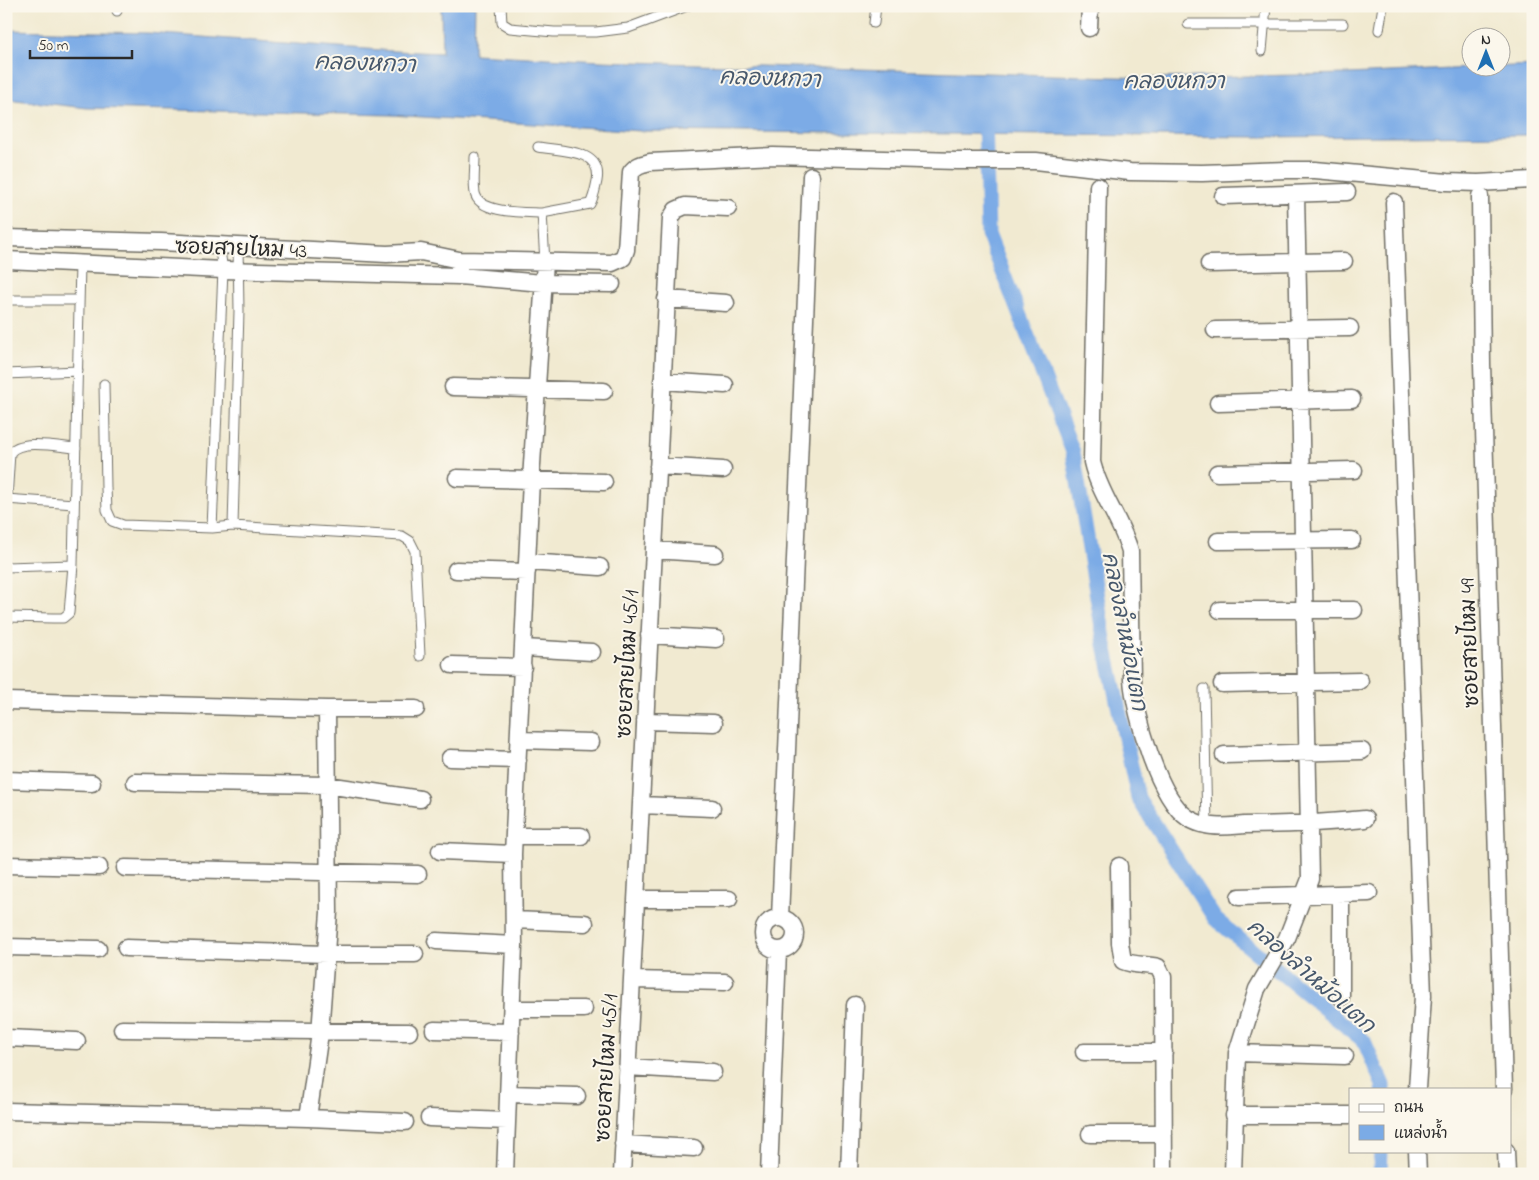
<svg xmlns="http://www.w3.org/2000/svg" width="1539" height="1180" font-family="'Indie Flower','Playpen Sans Thai',sans-serif">
<style>
.water{fill:#7babe6;stroke:#536b88}
.lines{fill:none;stroke-linecap:round;stroke-linejoin:round}
.canal{stroke:#7babe6;stroke-width:15}
.lane-casing{stroke:#706e65;stroke-width:11}
.street-casing{stroke:#706e65;stroke-width:19}
.lane{stroke:#fff;stroke-width:9}
.street{stroke:#fff;stroke-width:16}
.labels{text-anchor:middle;stroke-width:4;stroke-linejoin:round;paint-order:stroke}
.street-label{font-size:21px;fill:#2b2b2b;stroke:#fbf7ec}
.water-label{font-size:22px;font-style:italic;fill:#47586c;stroke:#fbf7ec}
</style>
<rect width="100%" height="100%" fill="#fbf7ec"/>
<filter id="ink" filterUnits="userSpaceOnUse"><feTurbulence type="fractalNoise" baseFrequency=".02" numOctaves="2"/><feDisplacementMap in="SourceGraphic" scale="10" xChannelSelector="R" yChannelSelector="G"/><feConvolveMatrix kernelMatrix="1 2 1 2 8 2 1 2 1" color-interpolation-filters="sRGB"/></filter>
<filter id="wash" filterUnits="userSpaceOnUse"><feTurbulence type="fractalNoise" baseFrequency=".0096" numOctaves="4" result="noise"/><feDisplacementMap in="SourceGraphic" scale="20" xChannelSelector="R" yChannelSelector="G"/><feGaussianBlur stdDeviation="1.12" result="paint"/><feColorMatrix in="noise" values="0 0 0 0 0 0 0 0 0 0 0 0 0 0 0 0 0 1.4 0 .05"/><feComposite in="paint" operator="in"/></filter>
<g filter="url(#wash)">
<rect width="100%" height="100%" fill="#f1ead1"/>
<path class="water" d="M441,6H475L474,54L601,61L1148,78L1348,74L1533,65V135L1254,137L641,131L391,115L87,108L6,99V30L148,33L394,51L442,53Z"/>
<g class="lines">
<path class="canal" d="M985,115L988,234L1073,452L1105,645L1138,798L1215,919L1364,1041L1383,1085V1089
M1380,1174L1381,1151"/>
</g>
</g>
<g filter="url(#ink)">
<g class="lines">
<defs>
<path id="lane" d="M117,6V11
M501,6L502,23L510,28L554,32H596L628,28L687,6
M874,23L876,6
M1188,24H1343
M1379,30L1383,6
M1262,51L1266,6
M538,147C561,151 603,149 597,181C595,190 594,197 590,204L542,213L545,262
M475,157C475,168 473,182 475,193C479,214 525,212 542,213
M6,300H78
M6,374L78,371
M104,384L106,488L107,510L112,521L123,525L212,528L233,526L402,536L410,541L415,551L420,656
M6,499L74,504
M7,499L10,453C20,438 60,447 76,448
M233,526L239,311L238,246
M212,528L223,270L219,245
M6,567L73,565
M6,617L53,618H63L69,613L73,565L80,264
M1204,689L1207,826"/>
<path id="street" d="M1089,28L1090,6
M1098,186L1092,462C1099,493 1121,520 1130,551L1132,680C1135,714 1158,798 1188,818C1193,821 1200,824 1206,825C1217,828 1232,826 1244,825C1284,825 1324,823 1365,819
M1223,196L1347,192
M1480,196L1482,364L1504,1089
M1394,202L1423,996L1417,1089
M6,238L161,242L387,254L421,252L459,260L612,263L623,258L626,250L631,172C636,165 642,164 650,162L773,156L958,161H1036L1130,172L1202,173L1288,170H1315L1447,182L1478,183L1533,180
M6,260L223,270L459,276V260
M1209,264L1344,261
M459,276L543,283L612,284
M666,299L726,303
M1215,330L1350,328
M662,381L725,385
M453,387L604,391
M1218,403L1352,399
M658,466L723,470
M1217,473L1354,470
M457,478L604,482
M1218,541L1352,540
M654,550L715,554
M528,562L600,567
M456,570L527,572
M1220,610H1354
M649,635L716,639
M524,648L592,652
M452,665L523,667
M1222,684L1360,681
M6,701L327,709H416
M645,721L714,723
M519,740L591,742
M1224,755L1362,751
M450,758L518,760
M6,780L92,783
M135,782L327,785L420,799
M641,805L712,808
M514,836H581
M440,851L513,854
M6,865L99,867
M1119,866L1120,943L1123,961C1135,966 1146,964 1158,967L1163,977L1164,1174
M125,868L418,874
M1341,894V997
M1239,897L1369,893
M636,899H729
M763 934a16 16 0 1 1 32 0a16 16 0 1 1-32 0Z
M780,918L811,176
M514,920L585,923
M436,941L514,945
M6,947L98,949
M126,948L327,954H415
M632,980L725,982
M512,1009H584
M122,1029L409,1032
M434,1030L511,1032
M6,1038L77,1041
M1084,1052H1164
M1237,1053L1345,1056
M627,1067L713,1072
M508,1094L577,1096
M6,1111L308,1118L320,1033L329,912L327,709
M1234,1115H1350
M308,1118L405,1122
M429,1118L507,1121
M1090,1134H1164
M623,1144L694,1148
M1417,1151L1418,1174
M1506,1151L1507,1174
M505,1174L514,945L513,854L531,480L545,262
M622,1174L671,218L676,210L685,206L728,208
M769,1174L778,951
M849,1174L855,1005
M1233,1174L1237,1053L1257,989L1287,938L1310,879L1296,194"/>
</defs>
<use href="#lane" class="lane-casing"/>
<use href="#street" class="street-casing"/>
<use href="#lane" class="lane"/>
<use href="#street" class="street"/>
</g>
</g>
<g class="labels">
<g class="street-label">
<text transform="translate(241 248) rotate(2)" y="7">ซอยสายไหม 43</text>
<text transform="translate(1469 643) rotate(-92)" y="7">ซอยสายไหม 49</text>
<text transform="translate(627 664) rotate(-87)" y="7">ซอยสายไหม 45/1</text>
<text transform="translate(606 1068) rotate(-87)" y="7">ซอยสายไหม 45/1</text>
</g>
<g class="water-label">
<text transform="translate(365 62) rotate(2)" y="8">คลองหกวา</text>
<text transform="translate(770 77) rotate(2)" y="8">คลองหกวา</text>
<text x="1174" y="88">คลองหกวา</text>
<text transform="translate(1126 631) rotate(79)" y="8">คลองลำหม้อแตก</text>
<text transform="translate(1312 975) rotate(41)" y="8">คลองลำหม้อแตก</text>
</g>
</g>
<rect width="1539" height="1180" fill="none" stroke="#fbf7ec" stroke-width="25"/>
<rect x="1349" y="1088" width="162" height="65" fill="#fbf7ec" stroke="#a8a59f"/>
<rect x="1359" y="1104" width="25" height="8" fill="#ffffff" stroke="#a8a59f"/>
<text x="1394" y="1112" font-size="15" fill="#2b2b2b">ถนน</text>
<rect x="1359" y="1125" width="25" height="15" fill="#7babe6" stroke="#a8a59f"/>
<text x="1394" y="1138" font-size="15" fill="#2b2b2b">แหล่งน้ำ</text>
<g transform="translate(1486 52)"><circle r="24" fill="#fbf7ec" stroke="#a8a59f"/>
<path d="M0-4L9 19L0 12L-9 19Z" fill="#1f6fb2"/>
<text y="-8" font-size="14" font-weight="bold" text-anchor="middle" fill="#2b2b2b">N</text>
</g>
<path d="M30 50v8h102v-8" fill="none" stroke="#2b2b2b" stroke-width="2.5"/>
<text x="38" y="50" font-size="15" fill="#2b2b2b" stroke="#fbf7ec" stroke-width="4" paint-order="stroke">50 m</text>
</svg>
